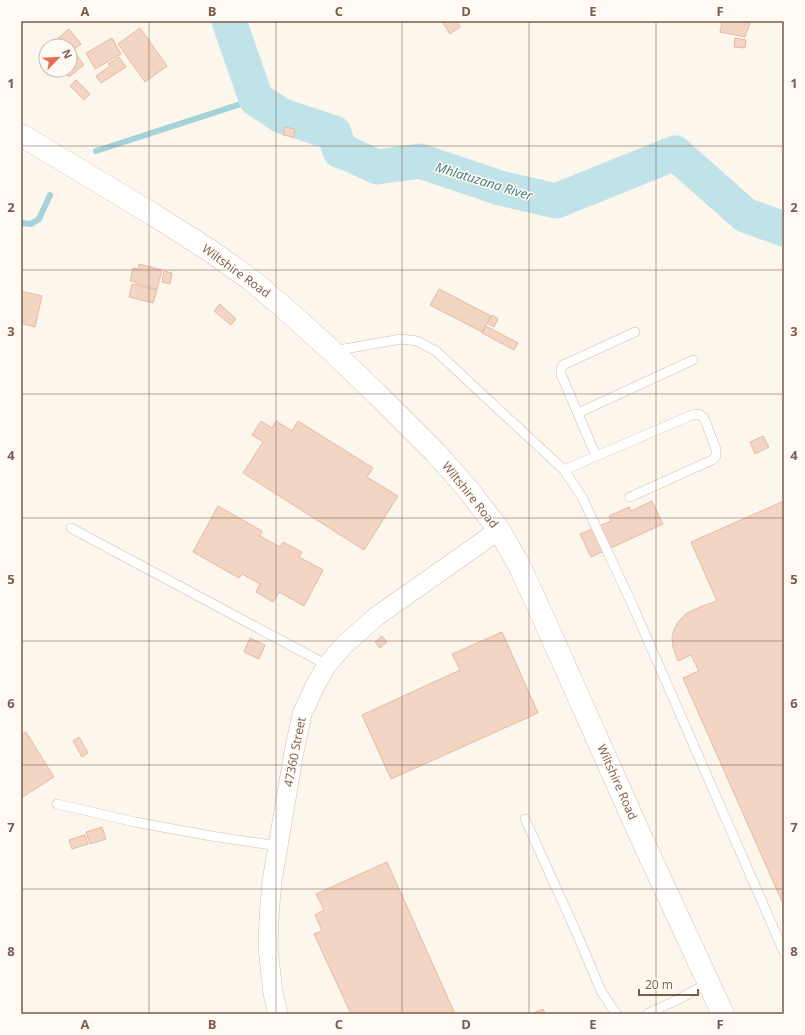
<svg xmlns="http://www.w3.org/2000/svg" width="805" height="1035" font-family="'Open Sans',sans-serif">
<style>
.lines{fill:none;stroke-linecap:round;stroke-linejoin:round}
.stream{stroke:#a5d3da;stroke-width:6}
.river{stroke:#bfe3e8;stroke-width:35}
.building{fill:#f3d5c3;stroke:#e6bba3}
.lane-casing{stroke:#d1beb0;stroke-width:10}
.street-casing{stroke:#d1beb0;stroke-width:20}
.secondary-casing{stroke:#d6c0b0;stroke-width:23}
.lane{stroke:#fff;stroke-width:9}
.street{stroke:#fff;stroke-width:19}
.secondary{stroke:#fff;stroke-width:22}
.grid{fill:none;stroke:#7a5c4d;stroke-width:1;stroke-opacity:0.55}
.labels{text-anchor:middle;stroke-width:3;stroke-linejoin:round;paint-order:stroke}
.street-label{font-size:12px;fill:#7a5c4d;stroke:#fffaf3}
.water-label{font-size:13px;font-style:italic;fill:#437c86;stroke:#fffaf3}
.neatline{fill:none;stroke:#7a5c4d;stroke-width:1.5}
.grid-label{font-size:13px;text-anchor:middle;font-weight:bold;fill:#7a5c4d}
</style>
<rect width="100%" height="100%" fill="#fdf6ec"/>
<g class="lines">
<path class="stream" d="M96,151L256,99
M21,223L31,224L39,219L50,195"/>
<path class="river" d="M229,21L256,99L282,116L334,133L340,151L349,154L377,167L420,161L500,188L556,201L675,153L745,215L784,229"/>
</g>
<path class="building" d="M442,21H457L460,27L450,34Z
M722,21H750L748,30H747L745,37L720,32Z
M140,28L167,66L145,82L118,44Z
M69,29L81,44L73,50L84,65L69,77L63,70H70V46H49Z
M112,38L121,54L95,69L86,53Z
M735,38L746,40L745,48L734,47Z
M119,57L126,67L101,83L96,76L110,66L108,64Z
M76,80L90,94L84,100L70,86Z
M285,127L295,129L294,137L283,135Z
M139,264L162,270L157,289L135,283L136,282L130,281L133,268L138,269Z
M164,271L172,273L170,284L162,282Z
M132,284L157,290L153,303L129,297Z
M439,289L491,316L482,332L430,305Z
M21,291L42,296L35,327L21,323Z
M220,304L236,319L231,325L214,311Z
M492,315L498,319L494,327L487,323Z
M486,326L518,343L514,350L482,333Z
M261,421L272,428L276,421L292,431L298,421L373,468L367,477L398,496L364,550L243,473L263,442L252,435Z
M763,436L769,447L755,454L750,442Z
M652,501L663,524L591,557L580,534L611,521L609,516L629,507L631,511Z
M784,501V906L683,678L699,671L691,655L678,661L673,647L672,637L674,630L678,622L687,613L700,607L717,601L691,542Z
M218,506L262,531L260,536L280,547L283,542L302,552L299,557L323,570L304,606L279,592L273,602L256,592L260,584L242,574L239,578L193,552Z
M502,632L538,713L391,779L362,715L460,670L452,654Z
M382,636L387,642L380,648L375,642Z
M250,638L265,645L259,659L244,652Z
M26,732L54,777L21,798V735Z
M79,737L88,753L82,757L73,741Z
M102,827L106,839L90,844L86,832Z
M85,835L88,844L72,849L69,840Z
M387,862L455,1014H351L314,934L322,931L315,915L324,910L316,894Z
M543,1009L546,1014H531Z"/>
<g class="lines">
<defs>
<path id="lane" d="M333,351L401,339L417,341L436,351L482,394L564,470L582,497L632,604L784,952
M578,413L693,360
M596,456L561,374V368L563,365L635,332
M564,470L692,415L699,414L704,418L716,449V456L712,460L630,497
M71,528L327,665
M57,804L135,822L211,836L278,846
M525,819L578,936L601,991L615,1012L617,1014
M647,1014L679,999L708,983"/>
<path id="street" d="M278,1014L273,993L268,948L269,916L272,881L294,752L302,714L316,684L327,665L344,645L377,616L499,530"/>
<path id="secondary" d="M21,135L154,215L209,250L250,279L282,306L332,351L377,394L435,452L466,487L499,530L519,565L538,606L641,837L723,1014"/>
</defs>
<use href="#lane" class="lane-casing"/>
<use href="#street" class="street-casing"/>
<use href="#secondary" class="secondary-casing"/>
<use href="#lane" class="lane"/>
<use href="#street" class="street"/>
<use href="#secondary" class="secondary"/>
</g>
<path class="grid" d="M149,21V1014M276,21V1014M402,21V1014M529,21V1014M656,21V1014M21,146H784M21,270H784M21,394H784M21,518H784M21,641H784M21,765H784M21,889H784"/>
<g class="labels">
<g class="street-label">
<text transform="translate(236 271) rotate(36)" y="4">Wiltshire Road</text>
<text transform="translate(470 495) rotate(51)" y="4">Wiltshire Road</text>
<text transform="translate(295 752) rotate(-79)" y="4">47360 Street</text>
<text transform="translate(617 782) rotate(66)" y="4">Wiltshire Road</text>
</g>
<g class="water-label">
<text transform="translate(484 181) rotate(17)" y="5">Mhlatuzana River</text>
</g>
</g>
<rect width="805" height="1035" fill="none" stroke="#fffaf3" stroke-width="44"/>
<g transform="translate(58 58) rotate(66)"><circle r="19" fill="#fffaf3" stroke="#cabbb1"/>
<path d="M0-3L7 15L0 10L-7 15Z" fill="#e76f51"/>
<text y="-6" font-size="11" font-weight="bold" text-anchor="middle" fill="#7a5c4d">N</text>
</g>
<path d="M639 989v6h59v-6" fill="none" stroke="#7a5c4d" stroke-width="2"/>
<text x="645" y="989" font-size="12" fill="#7a5c4d" stroke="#fffaf3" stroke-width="3" paint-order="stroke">20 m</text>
<rect x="22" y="22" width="761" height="991" class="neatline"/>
<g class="grid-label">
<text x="85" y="16">A</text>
<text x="212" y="16">B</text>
<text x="339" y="16">C</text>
<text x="466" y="16">D</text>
<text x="593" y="16">E</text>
<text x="720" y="16">F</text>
<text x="11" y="88">1</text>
<text x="794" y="88">1</text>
<text x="11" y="212">2</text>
<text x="794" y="212">2</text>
<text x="11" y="336">3</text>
<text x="794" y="336">3</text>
<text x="11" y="460">4</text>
<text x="794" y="460">4</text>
<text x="11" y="584">5</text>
<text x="794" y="584">5</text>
<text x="11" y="708">6</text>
<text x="794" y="708">6</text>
<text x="11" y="832">7</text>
<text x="794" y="832">7</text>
<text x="11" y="956">8</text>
<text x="794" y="956">8</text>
<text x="85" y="1029">A</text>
<text x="212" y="1029">B</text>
<text x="339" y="1029">C</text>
<text x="466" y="1029">D</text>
<text x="593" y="1029">E</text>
<text x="720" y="1029">F</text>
</g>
</svg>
